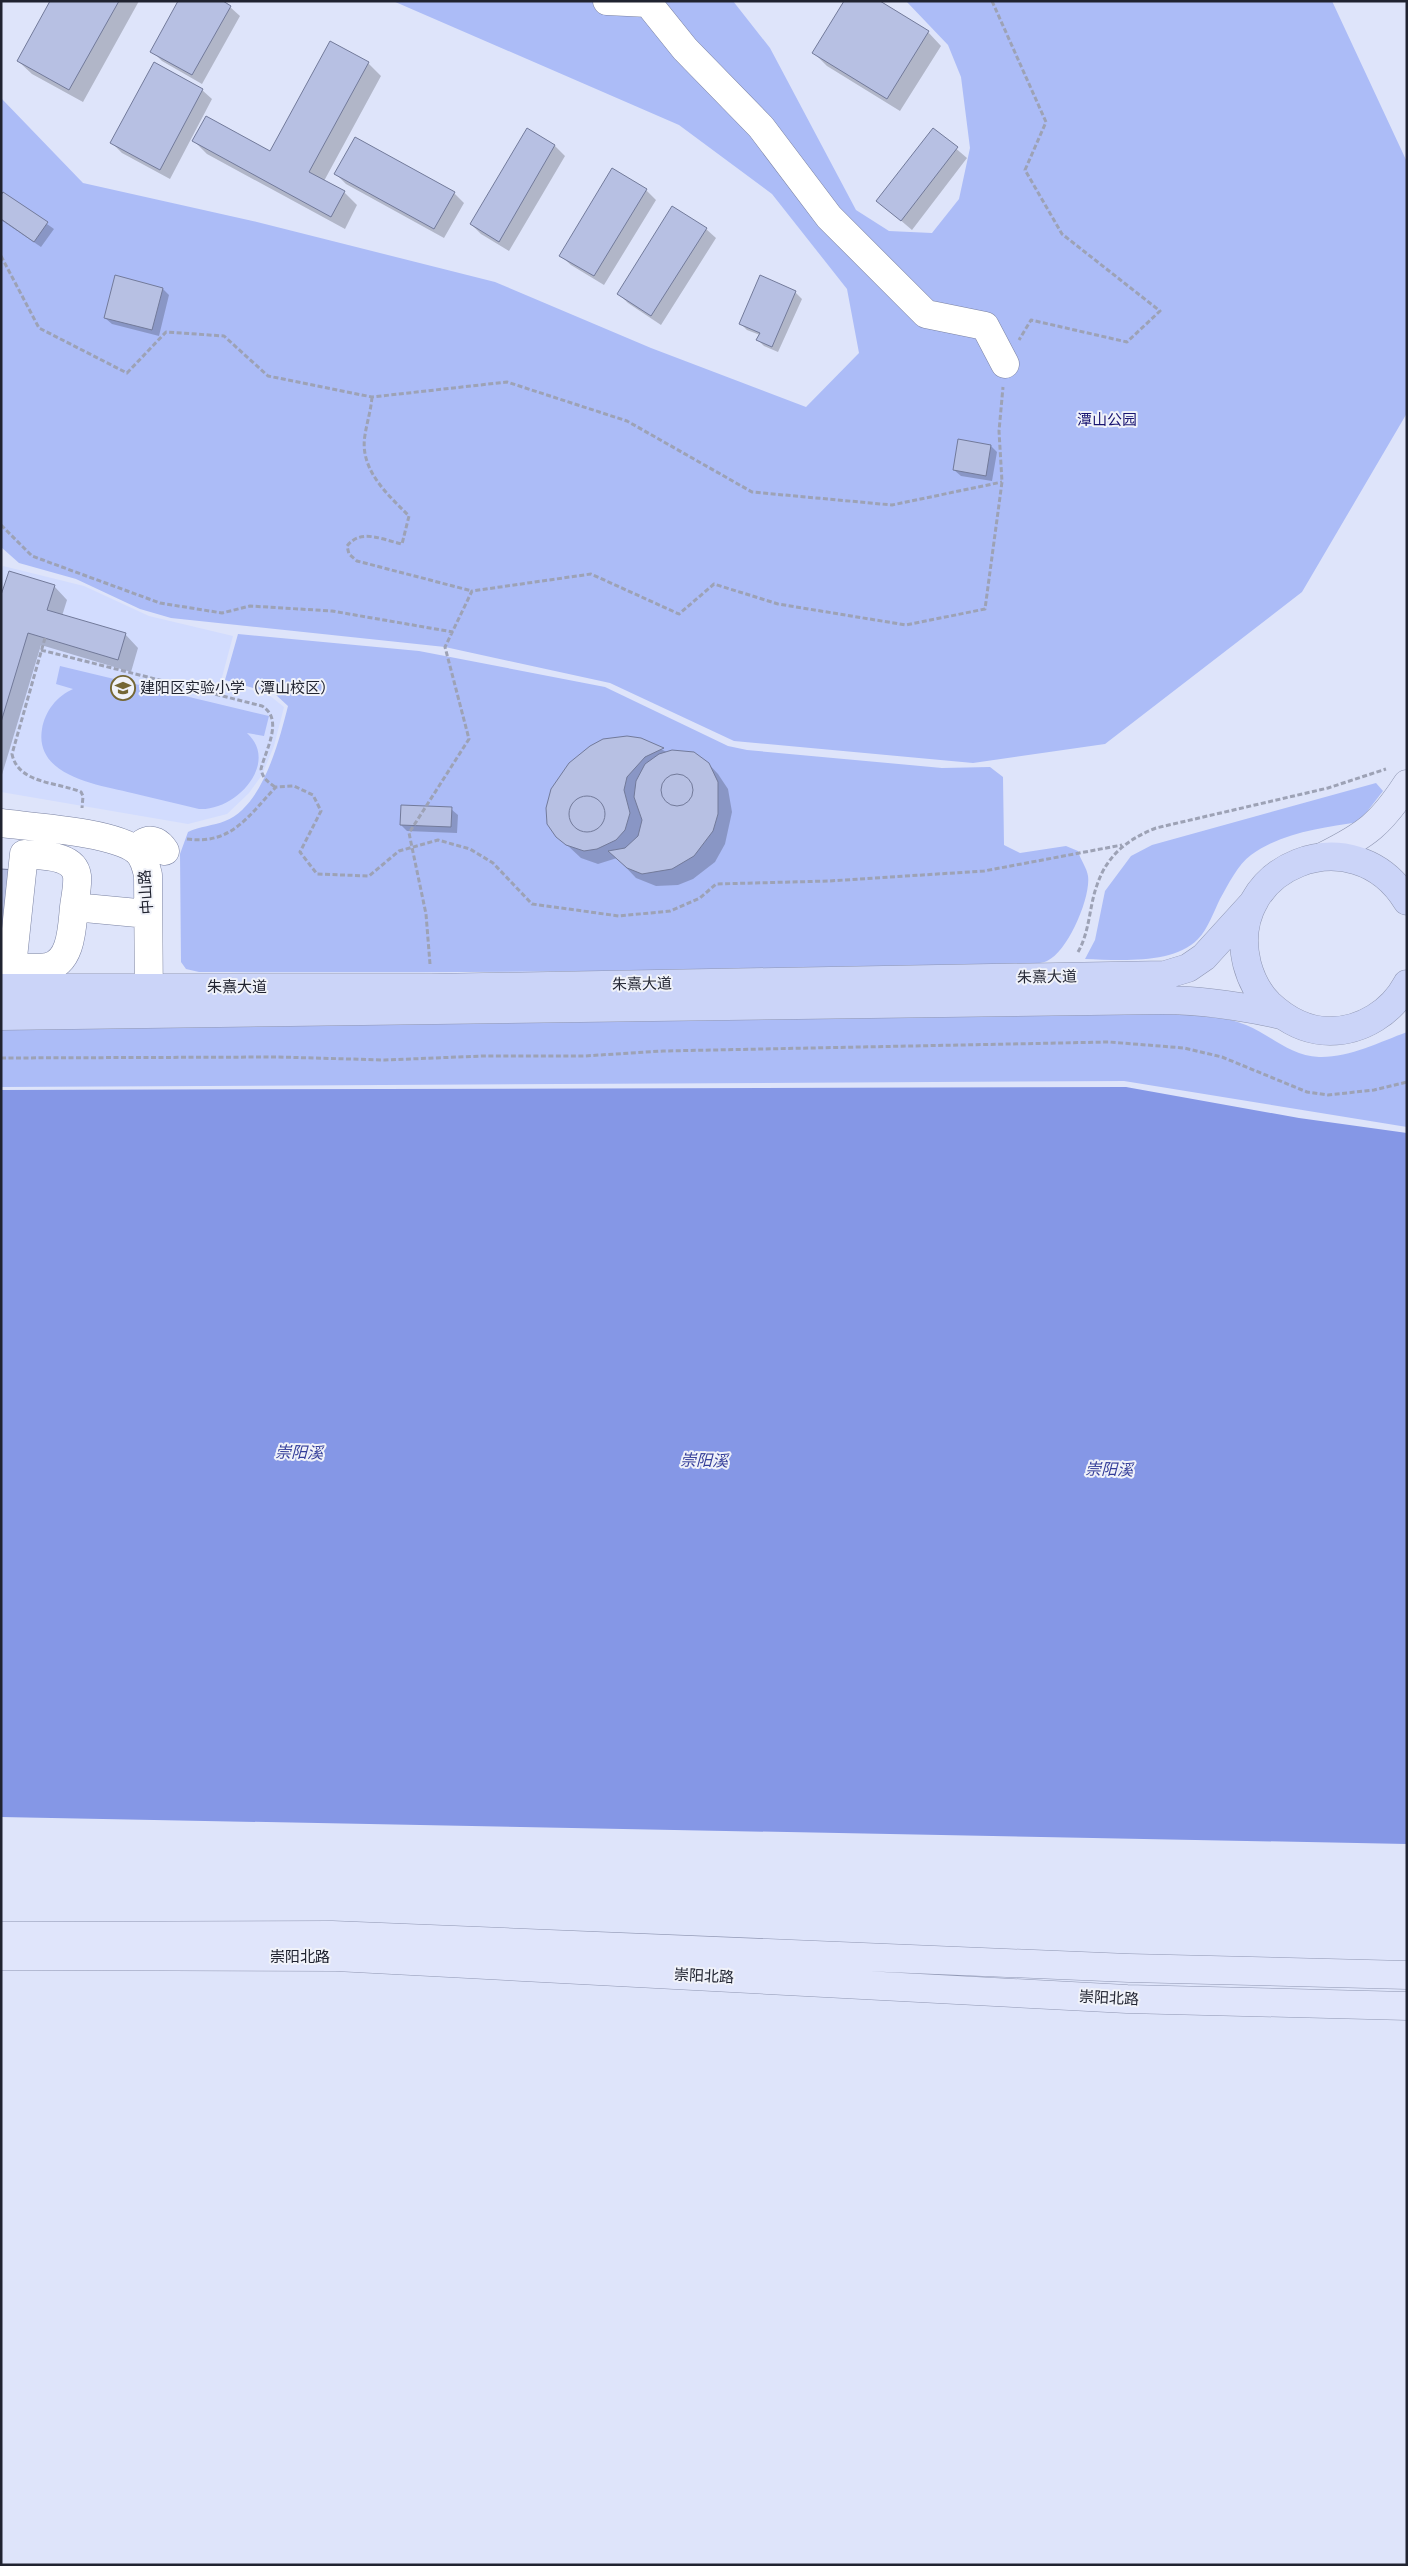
<svg xmlns="http://www.w3.org/2000/svg" width="1408" height="2566" font-family="Helvetica,'Noto Sans SC',sans-serif">
<style>
.built{fill:#d2dcfe}
.green{fill:#acbcf7}
.water{fill:#8597e6}
.shadow{fill:#0003}
.building{fill:#b7c0e3;stroke:#727a9a}
.lines{fill:none;stroke-linecap:round;stroke-linejoin:round}
.minor-casing{stroke:#7a82a2;stroke-width:29}
.major-casing{stroke:#8f96b2;stroke-width:29}
.highway-casing{stroke:#8f96b2;stroke-width:29}
.path{stroke:#9da2b5;stroke-width:3;stroke-dasharray:5 2.5;stroke-linecap:butt}
.minor{stroke:#fff;stroke-width:28}
.major{stroke:#e0e5fb;stroke-width:28}
.highway{stroke:#cbd4f8;stroke-width:28}
.labels{text-anchor:middle;stroke-width:4;stroke-linejoin:round;paint-order:stroke}
.park-label{font-size:15px;fill:#191571;stroke:#f0f2f9}
.poi-label{font-size:15px;fill:#202330;stroke:#f0f2f9;text-anchor:start}
.street-label{font-size:15px;fill:#202330;stroke:#f0f2f9}
.water-label{font-size:16px;font-style:italic;fill:#333d99;stroke:#f0f2f9}
</style>
<rect width="100%" height="100%" fill="#dee4fa"/>
<path class="built" d="M3,566L84,586L149,616L233,636L221,681L269,695L284,707L274,746L262,775L249,793L227,814L188,824L1,792V572Z"/>
<path class="green" d="M393,1H733L770,48L856,210L889,231L932,233L959,199L970,148L961,77L948,45L906,1H1332L1407,162V413L1302,592L1105,744L973,763L734,741L610,683L445,647L171,618L140,609L76,579L19,563L1,547V98L83,183L257,222L495,282L651,348L806,407L859,353L847,289L772,194L679,125Z
M238,634L419,651L605,687L728,746L747,750L942,768L990,767L1003,777L1004,845L1020,853L1066,846L1078,851C1080,859 1087,868 1088,876C1091,897 1068,952 1047,961C1038,965 1022,963 1012,964C741,971 470,973 199,972L186,969L181,962L180,854L188,832C200,826 213,826 225,821C263,806 279,741 288,706L275,694L225,680Z
M60,666L269,716L264,736L247,733C280,763 236,811 199,809C177,804 154,798 132,793C100,785 34,777 42,729C45,711 57,696 73,689L56,684Z
M1376,783L1383,791L1359,822C1322,828 1283,832 1251,855C1238,864 1228,885 1220,899C1214,911 1208,929 1198,939C1173,965 1118,960 1085,959L1095,940L1105,891L1131,856L1152,845Z
M1175,1011C1199,1014 1223,1016 1246,1025C1271,1035 1290,1056 1319,1057C1348,1058 1380,1042 1407,1032V1127L1124,1081L1,1087V1025Z"/>
<path class="water" d="M1126,1087L1299,1118L1407,1133V1844L1,1817V1090Z"/>
<path class="shadow" d="M52,1H139L83,102L32,74L18,61Z
M230,7L240,16L202,84L162,61L152,51Z
M928,32L941,46L900,111L827,66L814,53Z
M368,63L381,76L324,181L344,192L357,205L345,229L207,154L194,141L271,153Z
M202,90L212,99L170,179L122,153L112,143Z
M933,129L967,158L912,230L878,201Z
M527,130L555,146L565,156L509,251L481,234L471,224Z
M336,174L454,193L464,203L444,238L346,184Z
M1,189L2,192L54,229L41,247L1,220Z
M646,190L656,200L604,285L571,265L561,256Z
M706,229L716,238L661,325L628,303L618,293Z
M116,277L163,289L169,295L159,336L112,324L105,318Z
M795,292L802,299L778,352L764,346L758,340L760,335L747,330L740,323Z
M991,446L997,452L992,481L961,476L954,470Z
M54,586L67,600L62,616L125,634L138,648L131,672L41,645L1,778V599Z
M641,740L667,752L705,760L718,774L728,789L732,812L725,844L715,862L693,879L678,885L656,886L636,878L617,858L598,864L581,858L553,832L552,789L562,774L591,747Z
M451,809L458,815L457,833L407,831L401,825Z"/>
<path class="building" d="M50,1H119L69,90L17,61Z
M178,1H223L231,6L192,75L150,52Z
M844,1H880L929,31L887,99L812,53Z
M330,41L369,62L309,172L345,191L331,217L192,141L206,116L270,151Z
M154,62L203,89L160,170L110,143Z
M527,128L555,145L499,242L470,224Z
M933,128L958,147L901,221L876,201Z
M355,137L455,192L434,229L334,174Z
M612,168L647,189L594,276L559,256Z
M3,192L48,222L34,242L1,219V195Z
M672,206L707,228L651,316L617,294Z
M115,275L163,288L152,330L104,318Z
M760,275L796,291L772,347L756,340L760,333L739,324Z
M958,439L991,445L986,476L953,470Z
M9,571L55,585L47,610L126,633L118,660L28,633L1,722V595Z
M627,736L641,738L664,748L645,757L627,777L624,790L630,813L625,830L616,840L597,849L584,851L566,845L556,837L547,824L546,808L551,789L569,763L590,746L603,739Z
M672,750L694,752L709,763L718,782V814L713,831L694,856L672,869L642,874L627,868L608,851L625,848L638,836L642,820L634,797L636,781L645,764L659,754Z
M661 790a16 16 0 1 1 32 0a16 16 0 1 1-32 0Z
M569 814a18 18 0 1 1 36 0a18 18 0 1 1-36 0Z
M401,805L452,807L451,827L400,825Z
M1,869L16,870L1,946Z"/>
<g class="lines">
<defs>
<path id="minor" d="M607,1L648,3L685,49L761,127L829,217L926,314L985,326L1005,364
M1,823C32,827 115,832 137,851C144,857 146,867 148,875L149,1010
M145,863L141,853L143,843C152,837 160,843 165,851
M74,907C72,926 72,963 47,967C36,969 23,967 12,967L24,854C41,856 74,854 77,876C78,886 75,898 74,907L148,914"/>
<path id="major" d="M1324,856C1366,835 1381,824 1407,784
M1,1936L332,1935L1129,1968L1407,1975
M1,1956L336,1957L1127,1999L1407,2006"/>
<path id="highway" d="M1407,901C1354,814 1223,866 1247,964C1251,979 1258,993 1269,1004C1285,1019 1306,1031 1330,1031C1362,1031 1392,1012 1407,984
M1,988H431L1165,975L1188,968L1204,957L1254,902
M1,1016L1162,1000C1203,1000 1241,1006 1281,1015"/>
</defs>
<use href="#minor" class="minor-casing"/>
<use href="#major" class="major-casing"/>
<use href="#highway" class="highway-casing"/>
<path class="path" d="M992,1L1046,122L1025,170L1062,234L1160,311L1127,342L1031,320L1019,340
M1,256L39,328L127,373L166,332L224,336L268,376L372,397L507,382L627,421L752,492L892,505L1002,482
M372,397C371,410 367,422 365,435C359,469 387,494 409,516L402,544C383,540 361,528 347,546L349,554L357,561L472,591
M1,525L32,556L160,603L222,613L250,606L332,611L453,632
M45,638L12,754C18,784 58,782 81,792L83,796L82,808
M41,650L262,706C284,719 266,749 261,769C263,779 267,781 275,787
M187,839C232,845 248,816 276,787L294,786L313,795L321,811L300,852L317,874L369,876L399,851L438,840L470,849L493,863L532,904L619,916L670,911L700,898L716,884L829,881L984,871L1122,845
M1078,952C1090,931 1089,907 1097,885C1107,855 1128,839 1156,828L1328,788L1386,769
M430,964L426,914L409,833L469,739L445,647L472,591L591,574L679,614L714,584L778,604L906,625L985,609L1002,482L999,431L1003,387
M1,1058L278,1057L385,1060L483,1056H584L663,1051L1109,1042L1184,1048L1222,1057L1307,1092L1328,1095L1374,1090L1407,1082"/>
<use href="#minor" class="minor"/>
<use href="#major" class="major"/>
<use href="#highway" class="highway"/>
</g>
<defs>
<symbol id="school-ring" viewBox="-11 -11 22 22"><circle r="9.5" fill="#f0f2f9" stroke="#756734" stroke-width="1.5"/><path d="M0-5L7-2L0 1L-7-2ZM-4 1L0 2.5L4 1V4Q0 6-4 4Z" fill="#756734"/></symbol>
</defs>
<g fill-rule="evenodd">
<use href="#school-ring" x="109" y="674" width="28" height="28"/>
</g>
<g class="labels">
<g class="park-label">
<text x="1107" y="425">潭山公园</text>
</g>
<g class="poi-label">
<text x="140" y="693">建阳区实验小学（潭山校区）</text>
</g>
<g class="street-label">
<text transform="translate(146 892) rotate(-94)" y="5">中山路</text>
<text transform="translate(1047 977) rotate(-1)" y="5">朱熹大道</text>
<text transform="translate(642 984) rotate(-1)" y="5">朱熹大道</text>
<text x="237" y="992">朱熹大道</text>
<text x="300" y="1962">崇阳北路</text>
<text transform="translate(704 1976) rotate(3)" y="5">崇阳北路</text>
<text transform="translate(1109 1998) rotate(3)" y="5">崇阳北路</text>
</g>
<g class="water-label">
<text transform="translate(299 1452) rotate(1)" y="6">崇阳溪</text>
<text transform="translate(704 1460) rotate(1)" y="6">崇阳溪</text>
<text transform="translate(1109 1469) rotate(1)" y="6">崇阳溪</text>
</g>
</g>
<rect width="1408" height="2566" fill="none" stroke="#202330" stroke-width="5"/>
</svg>
